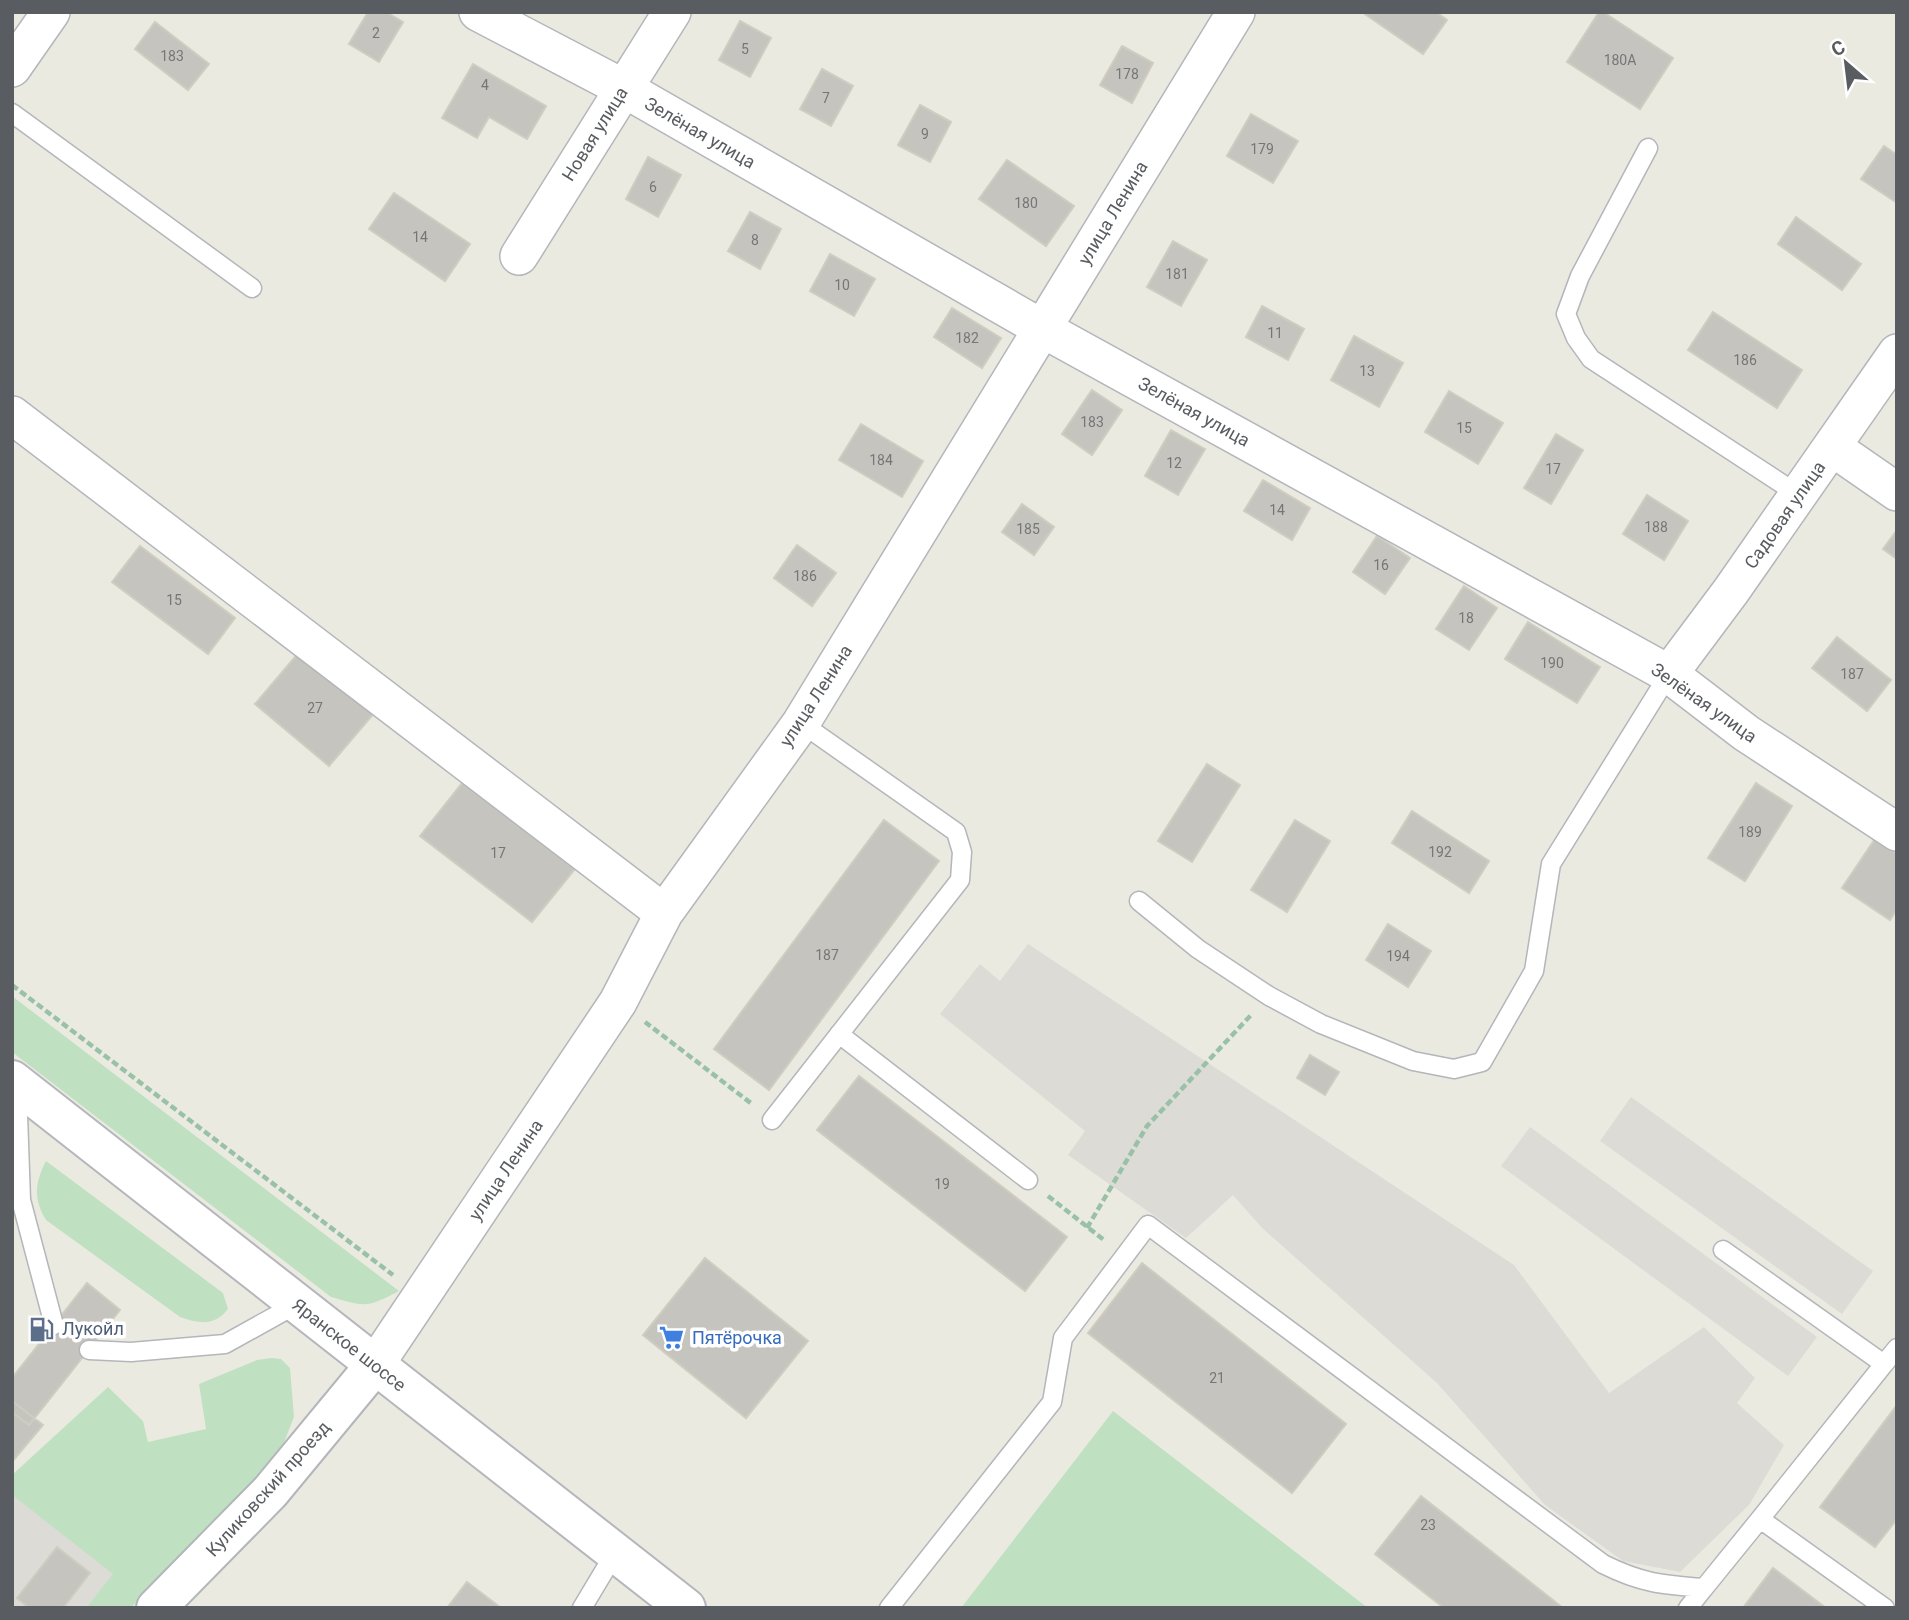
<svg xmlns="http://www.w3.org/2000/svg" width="1909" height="1620" font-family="Roboto,sans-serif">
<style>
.industrial{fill:#dcdbd5}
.green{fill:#bfe1c2}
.building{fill:#c6c4be;stroke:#cfccc0;stroke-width:2}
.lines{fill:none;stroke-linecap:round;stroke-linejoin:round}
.service-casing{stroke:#b3b6ba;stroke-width:21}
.minor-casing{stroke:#b3b6ba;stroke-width:40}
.tertiary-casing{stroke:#b3b6ba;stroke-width:42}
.secondary-casing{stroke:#b4b6bc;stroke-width:42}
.path{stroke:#99c1a8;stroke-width:4.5;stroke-dasharray:7 3.5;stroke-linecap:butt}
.service{stroke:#fff;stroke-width:18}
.minor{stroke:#fff;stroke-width:37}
.tertiary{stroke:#fff;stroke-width:38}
.secondary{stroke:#fff;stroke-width:38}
.labels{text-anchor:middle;stroke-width:7;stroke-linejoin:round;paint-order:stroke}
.number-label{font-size:14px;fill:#747678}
.street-label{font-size:18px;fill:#595c60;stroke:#fff}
.service-label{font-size:18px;fill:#4e5e75;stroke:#fff;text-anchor:start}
.shop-label{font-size:18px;fill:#366cbe;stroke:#fff;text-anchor:start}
</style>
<rect width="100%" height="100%" fill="#ebeae1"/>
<path class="industrial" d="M1028,944L1514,1265L1609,1393L1704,1327L1755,1378L1737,1403L1784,1445L1749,1505L1680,1572L1623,1561L1545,1505L1437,1383L1262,1228L1233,1195L1186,1238L1068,1155L1085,1131L940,1014L980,964L1000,981Z
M1631,1097L1873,1271L1842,1314L1600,1141Z
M1530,1127L1817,1337L1788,1376L1501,1166Z
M12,1495L114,1574L86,1608H12Z"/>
<path class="green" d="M12,996L399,1291C367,1308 365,1307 331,1297L12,1052Z
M46,1161L223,1293L228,1309C215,1326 199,1324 180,1317L46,1220C33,1199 35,1182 46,1161Z
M271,1358L281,1359L290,1368L294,1417L283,1445L202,1547L130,1608H86L113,1574L12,1495V1475L108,1387L143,1421L148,1442L206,1429L199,1384L257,1360Z
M1113,1411L1368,1608H961Z"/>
<path class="building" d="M368,12H386L403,22L379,62L349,44Z
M1362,12H1436L1447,20L1423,54Z
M1599,12H1603L1673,58L1640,109L1567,62Z
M740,21L771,38L750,77L719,60Z
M155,22L209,64L188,90L135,49Z
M1122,46L1153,63L1132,103L1100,85Z
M473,64L546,106L527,139L489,117L477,138L442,118Z
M822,69L853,86L831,126L800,109Z
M920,105L951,122L930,162L898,145Z
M1251,114L1298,141L1273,183L1227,156Z
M1884,146L1897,155V203L1861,179Z
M648,157L681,175L658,217L626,199Z
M1007,160L1074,206L1046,246L979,199Z
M394,193L470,244L445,281L369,229Z
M750,212L781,229L760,269L728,251Z
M1796,217L1861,264L1842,290L1778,244Z
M1173,241L1207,260L1181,306L1147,287Z
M830,254L875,279L854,316L810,291Z
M1262,306L1304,329L1288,360L1246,337Z
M952,308L1001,338L982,368L934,337Z
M1713,312L1802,370L1777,408L1688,350Z
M1354,336L1403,363L1379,407L1331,380Z
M1092,390L1122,410L1092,455L1062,434Z
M1449,391L1503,423L1478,464L1425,432Z
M861,424L923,461L902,497L839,460Z
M1171,430L1205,449L1178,495L1145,476Z
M1556,434L1583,450L1551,504L1524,488Z
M1263,480L1310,508L1292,540L1244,511Z
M1647,495L1688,521L1664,560L1623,534Z
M1022,504L1054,527L1034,555L1002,532Z
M1897,530V559L1883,549Z
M1377,536L1410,558L1385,594L1353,572Z
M797,545L836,573L812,606L774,578Z
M140,546L235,618L208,654L112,582Z
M1464,586L1497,608L1469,650L1436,629Z
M1528,622L1600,667L1577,703L1505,659Z
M1837,637L1891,680L1867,711L1812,668Z
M301,650L375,712L329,766L255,704Z
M1207,764L1240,785L1192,862L1158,841Z
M463,782L575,869L532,922L420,836Z
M1756,783L1792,806L1745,881L1708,858Z
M1412,811L1489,861L1469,893L1392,843Z
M884,820L939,861L769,1090L714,1049Z
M1295,820L1330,841L1287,912L1251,890Z
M1875,839L1897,854V909L1890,920L1842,888Z
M1388,924L1431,951L1408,987L1366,960Z
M1310,1055L1339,1072L1325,1095L1297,1078Z
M859,1076L1067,1237L1025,1291L817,1130Z
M705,1258L808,1341L746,1418L643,1335Z
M1142,1263L1346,1424L1292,1493L1088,1333Z
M87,1283L120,1310L29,1425L12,1412V1378Z
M12,1401L43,1425L12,1462Z
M1897,1405V1519L1875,1547L1820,1507Z
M1421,1496L1563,1608H1444L1375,1554Z
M57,1547L90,1573L63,1608H29L17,1598Z
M1773,1568L1826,1608H1743Z
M467,1582L501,1608H447Z"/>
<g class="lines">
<defs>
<path id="service" d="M12,113L252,288
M1648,148L1580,276L1566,314L1576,338L1591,359L1799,495
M1139,901L1198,949L1269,996L1321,1024L1413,1061L1454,1069L1482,1062L1534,971L1551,864L1669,674
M839,1034L1028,1180
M17,1086L21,1200L54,1325
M772,1120L960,880L962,852L956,832L801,723
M1723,1250L1884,1364L1760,1519L1885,1608
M89,1350L131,1352L225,1344L297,1304
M1884,1364L1897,1348
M582,1608L615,1553
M889,1608L1052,1402L1063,1338L1148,1225L1603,1564C1641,1583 1662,1585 1704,1588L1760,1519
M1688,1608L1704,1588"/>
<path id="minor" d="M478,12L623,88L1043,329L1669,674L1746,733L1897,832
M12,68L51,12
M519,256L672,12
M12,415L664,913
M1832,447L1897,492
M1669,674L1731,591L1897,353
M375,1365L618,1002L664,913L801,723L1236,12"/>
<path id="tertiary" d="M156,1608L270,1492L375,1365"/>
<path id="secondary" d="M12,1080L686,1608"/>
</defs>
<use href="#service" class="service-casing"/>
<use href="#minor" class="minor-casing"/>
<use href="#tertiary" class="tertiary-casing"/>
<use href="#secondary" class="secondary-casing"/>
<path class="path" d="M12,985L393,1275
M645,1022L752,1104
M1048,1196L1104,1240
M1087,1228L1147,1126L1252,1014"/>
<use href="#service" class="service"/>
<use href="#minor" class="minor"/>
<use href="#tertiary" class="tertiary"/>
<use href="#secondary" class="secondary"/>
</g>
<defs>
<symbol id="fuel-bare" viewBox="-9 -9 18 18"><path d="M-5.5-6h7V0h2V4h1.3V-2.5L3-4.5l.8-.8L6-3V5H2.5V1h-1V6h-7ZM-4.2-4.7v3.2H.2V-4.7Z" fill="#5c6f8a" stroke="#fff" stroke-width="2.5" paint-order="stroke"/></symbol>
<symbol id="supermarket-bare" viewBox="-9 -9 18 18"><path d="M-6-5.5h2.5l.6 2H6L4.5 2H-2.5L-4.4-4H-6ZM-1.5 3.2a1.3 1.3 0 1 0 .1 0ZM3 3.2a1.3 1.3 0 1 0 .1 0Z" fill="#3f7fe0" stroke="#fff" stroke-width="2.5" paint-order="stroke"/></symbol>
</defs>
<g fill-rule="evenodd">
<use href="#fuel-bare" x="24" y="1312" width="35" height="35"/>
<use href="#supermarket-bare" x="654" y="1320" width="35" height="35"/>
</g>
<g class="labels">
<g class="number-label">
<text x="376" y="38">2</text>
<text x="745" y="54">5</text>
<text x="172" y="61">183</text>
<text x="1620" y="65">180А</text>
<text x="1127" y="79">178</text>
<text x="485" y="90">4</text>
<text x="826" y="103">7</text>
<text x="925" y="139">9</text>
<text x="1262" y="154">179</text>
<text x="653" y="192">6</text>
<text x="1026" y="208">180</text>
<text x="420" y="242">14</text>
<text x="755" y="245">8</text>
<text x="1177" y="279">181</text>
<text x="842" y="290">10</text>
<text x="1275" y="338">11</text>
<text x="967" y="343">182</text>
<text x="1745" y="365">186</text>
<text x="1367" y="376">13</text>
<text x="1092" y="427">183</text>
<text x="1464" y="433">15</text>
<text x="881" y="465">184</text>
<text x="1174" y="468">12</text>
<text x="1553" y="474">17</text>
<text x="1277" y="515">14</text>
<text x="1656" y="532">188</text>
<text x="1028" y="534">185</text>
<text x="1381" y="570">16</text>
<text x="805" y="581">186</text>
<text x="174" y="605">15</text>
<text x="1466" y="623">18</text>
<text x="1552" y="668">190</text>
<text x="1852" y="679">187</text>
<text x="315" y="713">27</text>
<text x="1750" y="837">189</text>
<text x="1440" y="857">192</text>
<text x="498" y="858">17</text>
<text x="827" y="960">187</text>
<text x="1398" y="961">194</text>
<text x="942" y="1189">19</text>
<text x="1217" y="1383">21</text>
<text x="1428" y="1530">23</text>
</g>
<g class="street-label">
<text transform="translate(700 133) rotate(30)" y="6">Зелёная улица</text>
<text transform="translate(595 134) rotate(-58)" y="6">Новая улица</text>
<text transform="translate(1113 213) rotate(-59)" y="6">улица Ленина</text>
<text transform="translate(1194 412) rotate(29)" y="6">Зелёная улица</text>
<text transform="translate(1785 515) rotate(-55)" y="6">Садовая улица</text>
<text transform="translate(816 696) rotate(-57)" y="6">улица Ленина</text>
<text transform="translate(1704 703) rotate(35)" y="6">Зелёная улица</text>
<text transform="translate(506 1170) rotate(-56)" y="6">улица Ленина</text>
<text transform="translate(349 1345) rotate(38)" y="6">Яранское шоссе</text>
<text transform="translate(268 1489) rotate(-48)" y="6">Куликовский проезд</text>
</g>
<g class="service-label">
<text x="62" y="1335">Лукойл</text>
</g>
<g class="shop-label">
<text x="692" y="1344">Пятёрочка</text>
</g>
</g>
<rect width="1909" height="1620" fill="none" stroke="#595c60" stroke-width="28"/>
<g transform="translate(1846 63) rotate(332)" stroke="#ffffff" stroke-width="5" paint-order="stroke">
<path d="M0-5L12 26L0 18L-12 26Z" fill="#595c60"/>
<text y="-10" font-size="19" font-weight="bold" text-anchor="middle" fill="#595c60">С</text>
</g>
</svg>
